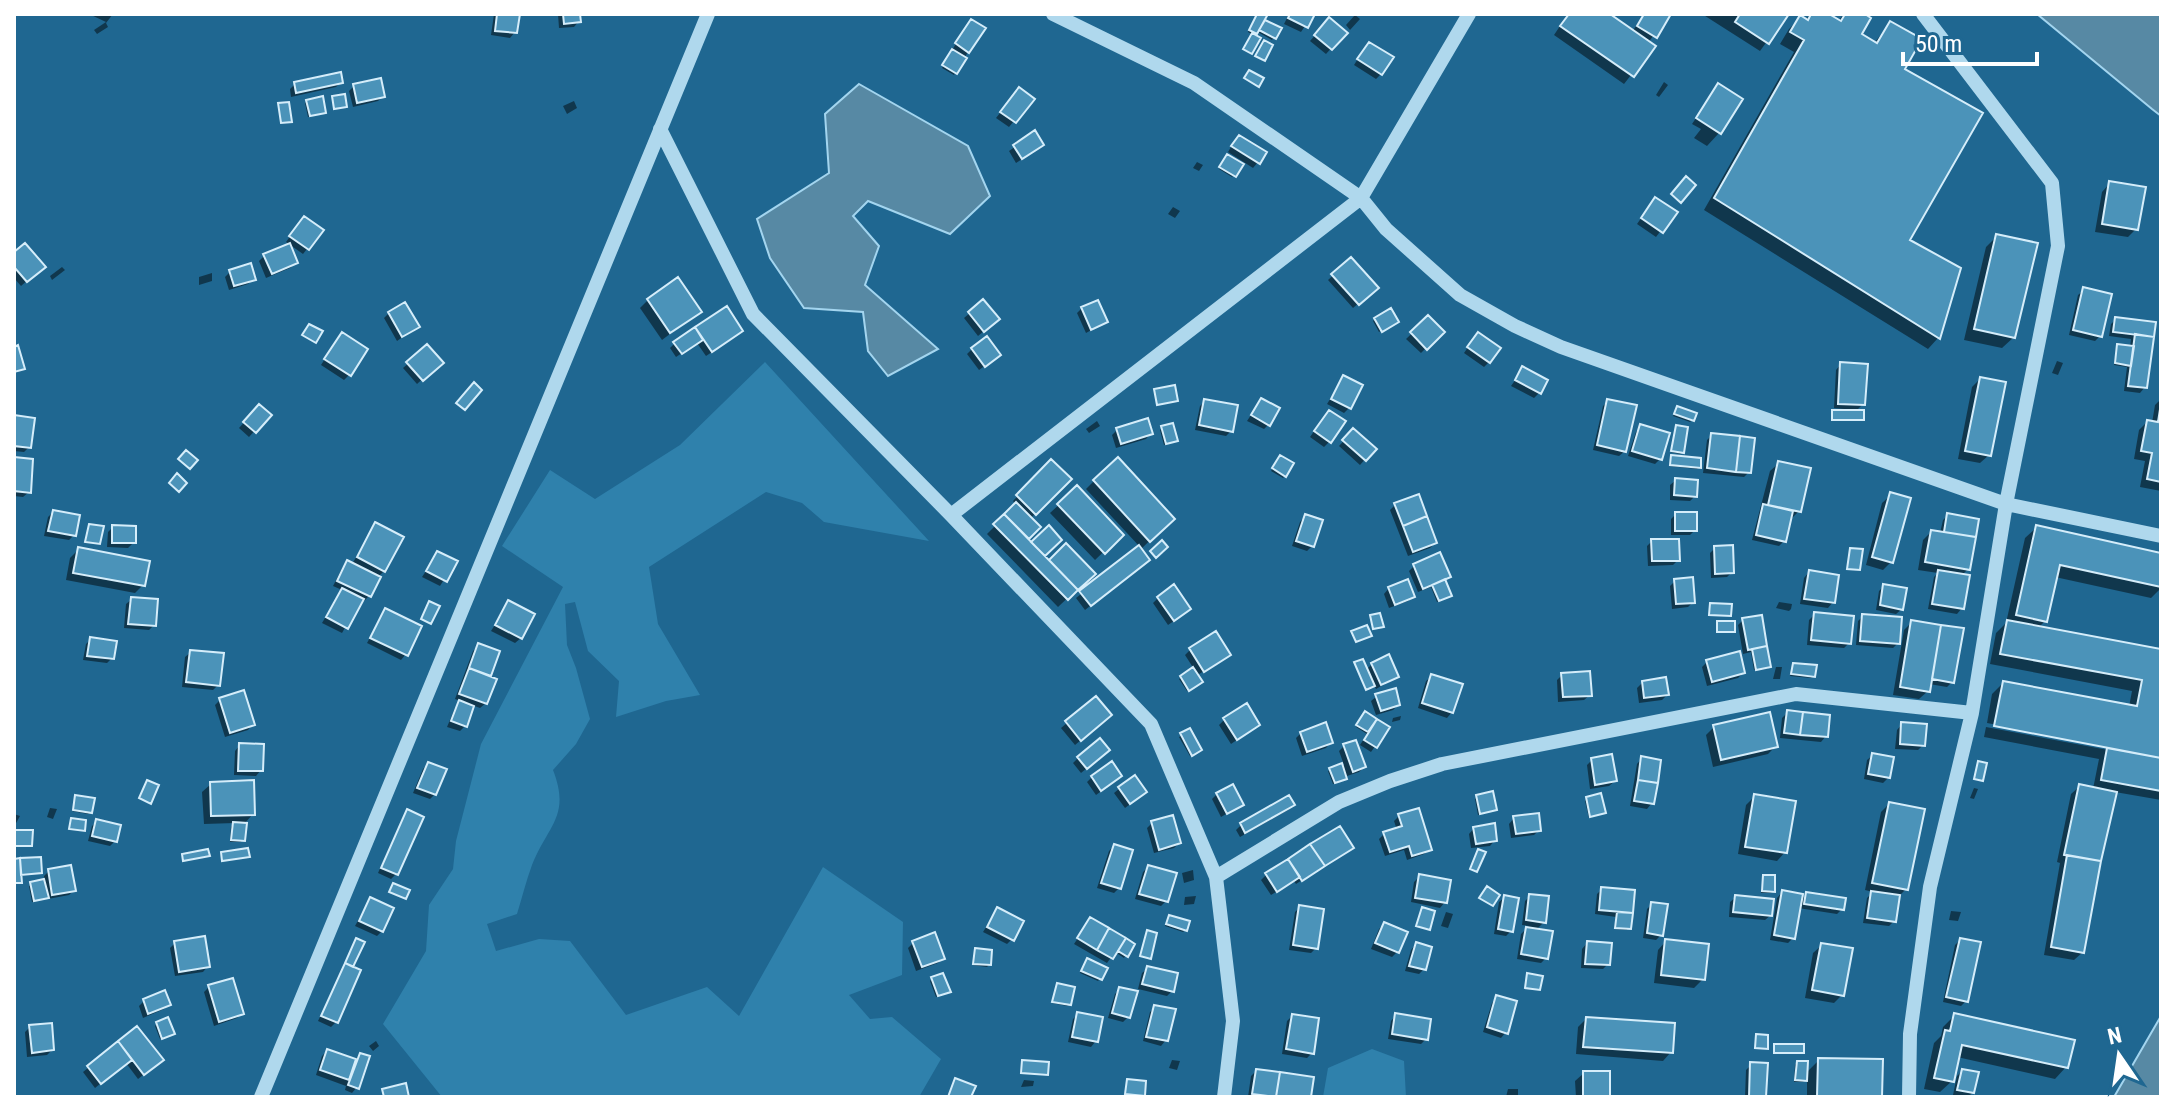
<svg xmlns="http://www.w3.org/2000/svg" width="2175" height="1111" font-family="'Roboto Condensed',sans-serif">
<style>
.green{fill:#2f81ac}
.water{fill:#5789a4;stroke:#a3d5ef;stroke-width:2}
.shadow{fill:#0007}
.building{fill:#4b93b9;stroke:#d5edfa;stroke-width:2}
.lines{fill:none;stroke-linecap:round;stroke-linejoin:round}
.minor{stroke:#afd8ed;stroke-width:14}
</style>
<rect width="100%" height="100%" fill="#1f6791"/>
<path class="green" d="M765,362L929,541L824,522L802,503L766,492L649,567L658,624L700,695L666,701L616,717L619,681L588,651L575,602L565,604L567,645L576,668L590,719L576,744L553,770C571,816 548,825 532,865C526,881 522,898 517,914L487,924L496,951L539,939L570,941L626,1015L707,987L739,1016L823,867L903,922L902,975L849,995L870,1019L892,1017L941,1059L919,1097H442L383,1024L426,951L429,905L453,869L456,841L481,744L563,587L502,546L550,470L595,499L680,445Z
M1372,1049L1404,1061L1406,1097H1323L1328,1068Z"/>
<path class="water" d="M2037,14H2161V116L2152,109Z
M859,84L968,146L990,196L950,234L868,201L853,216L879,246L865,285L938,349L888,376L868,351L863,312L804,308L770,258L757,219L829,173L825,114Z
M2161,1016V1097H2114Z"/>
<path class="shadow" d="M113,14L106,23L108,27L97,34L94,30L106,22L89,14Z
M494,14H518L515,32L510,38L491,35Z
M558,14H578L579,21L574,27L559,28Z
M1258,14H1266L1262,20L1279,29L1272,40L1256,31L1253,35L1248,32Z
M1289,14H1313L1301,32L1284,24Z
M1568,14H1606L1632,32L1644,14H1669L1648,43L1653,47L1624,84L1554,35Z
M1702,14H1787L1760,51Z
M1811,14H1825L1838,21L1844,14H1860L1859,35L1874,43L1890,24L1902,69L1908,241L1938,338L1928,349L1704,210L1794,52L1780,44L1789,29L1800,18L1805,20Z
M1355,15L1360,19L1350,30L1346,25Z
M1329,20L1345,33L1326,54L1310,41Z
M966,26L968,52L954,75L942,68Z
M1364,49L1381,74L1376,79L1354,65Z
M341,82L336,87L291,97L290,89L295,84Z
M1664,82L1668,85L1659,97L1656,95Z
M354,86L383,96L378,101L353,107L349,91Z
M1714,91L1719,133L1707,146L1694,138L1701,129L1692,124Z
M1014,95L1032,99L1009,127L996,118Z
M307,101L324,113L308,117L305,103Z
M574,101L577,108L567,114L563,106Z
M1035,133L1036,150L1016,163L1009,151Z
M1234,142L1258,162L1253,168L1228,152Z
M1225,158L1234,175L1232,177L1219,169Z
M1197,162L1203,165L1199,171L1193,168Z
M2110,183L2136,229L2128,237L2095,232L2102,192Z
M1651,204L1675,212L1656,237L1637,224Z
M1173,207L1180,211L1175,218L1168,214Z
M299,224L321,231L303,254L286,242Z
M1997,236L2014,337L2002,348L1964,340L1986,247Z
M14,255L38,271L21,286L14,278Z
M264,256L296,263L290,268L266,278L259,261Z
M1351,259L1376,288L1353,308L1328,280Z
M62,267L65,270L52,280L50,276Z
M230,272L253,279L248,284L229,290L225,277Z
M212,273V281L199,285V277Z
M2084,290L2100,336L2095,341L2069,335L2078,295Z
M648,300L699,312L662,340L640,308Z
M983,302L992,324L978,336L964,318Z
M1082,308L1106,322L1086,333L1077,313Z
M726,309L736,336L706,356L697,343L676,357L670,348L675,343Z
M389,313L417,327L397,341L384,318Z
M1428,318L1442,332L1421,353L1406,339Z
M1375,319L1394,323L1379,332L1373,321Z
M2116,319L2154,324L2145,387L2140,393L2124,391L2127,367L2114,365L2116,348H2130L2131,339L2109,336L2111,324Z
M337,340L349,375L344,380L321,365Z
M1473,340L1489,362L1484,367L1464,353Z
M427,347L441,362L417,384L403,368Z
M972,349L993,360L979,370L967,354Z
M2057,361L2063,363L2058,375L2052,373Z
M1841,364L1863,404L1855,412L1862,419L1860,421H1831L1833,412H1844V409L1834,408L1836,370Z
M1523,369L1539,393L1534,398L1511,386Z
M1344,377L1349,408L1344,413L1327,404Z
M1980,379L1989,455L1980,463L1958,459L1972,387Z
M2161,399V491L2140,487L2145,461L2134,459L2139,430L2147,422L2152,423L2155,405Z
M1261,400L1269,424L1264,429L1247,421Z
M1205,401L1231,431L1226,436L1195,430L1200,406Z
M1608,401L1625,451L1619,456L1593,450L1603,406Z
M259,406L269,415L249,437L239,428Z
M1676,410L1692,420L1690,422L1673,416Z
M14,417L29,447L24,452L14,451Z
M1324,417L1329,442L1324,447L1310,437Z
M1097,421L1100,426L1089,433L1086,429Z
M1641,426L1660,459L1655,464L1628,456L1636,432Z
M1676,427L1682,452L1680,454L1670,452Z
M1162,428L1175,440L1173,442L1164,445L1160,430Z
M1117,430L1151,433L1146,439L1116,448L1112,435Z
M1353,431L1374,449L1360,465L1339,446Z
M1712,435L1749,472L1744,477L1703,473L1707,440Z
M1672,457L1699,467L1697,469L1669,466Z
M14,459L29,492L23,497L14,496Z
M1279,459L1285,476L1283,478L1271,471Z
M1051,462L1069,479L1030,519L1038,527L1026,539L1031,545L1060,540L1042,556L1049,563L1066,546L1093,574L1058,607L987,534L1016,505L1013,501Z
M1779,463L1799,511L1790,520L1784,541L1779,546L1752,540L1770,471Z
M1676,480L1695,496L1690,501L1670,500V485Z
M1094,481L1164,527L1140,550L1143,565L1085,610L1076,598L1140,547L1086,489Z
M1077,488L1121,535L1095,560L1050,513Z
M1891,495V562L1883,570L1866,565L1882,503Z
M1395,505L1435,543L1430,548L1408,556L1390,510Z
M53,512L74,535L69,540L44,536L48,517Z
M1676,514L1695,530L1690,535H1671V519Z
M1948,515L1977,520L1968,569L1961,576L1962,608L1957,614L1928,609L1934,577L1938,573L1918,570L1923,540L1931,532L1940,533L1943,520Z
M1305,516L1312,546L1307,551L1292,546L1300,522Z
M376,525L384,571L378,577L369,596L364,601L361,600L342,633L322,623L342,590L333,586L343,567L348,562L352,564Z
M113,527L134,542L128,548L107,547L108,532Z
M2037,527L2161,555V588L2151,598L2055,577L2045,621L2038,628L2161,651V800L2115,792L2083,952L2074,960L2044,955L2060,863L2057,862L2071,794L2080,786L2093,789L2099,759L1984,737L1986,727L2108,750L2111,746L1987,723L1992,694L2003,683L2129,707L2132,691L1990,664L1996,633L2006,623L2025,538Z
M1652,541L1678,560L1673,565L1648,566L1647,546Z
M1715,548L1732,572L1727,577L1711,578L1710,553Z
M78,550L143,585L135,593L66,580L70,558Z
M438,553L455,562L440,586L422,577Z
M1414,566L1449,576L1444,581L1448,597L1437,602L1431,587L1418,592L1409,571Z
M1809,572L1833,602L1828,608L1800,604L1804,578Z
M1675,581L1693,602L1688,607L1672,609L1670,586Z
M1884,586L1902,609L1896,614L1876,610L1879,591Z
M1389,588L1413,596L1408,601L1389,608L1384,594Z
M1158,598L1184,614L1168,625L1153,603Z
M132,599L154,625L149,630L124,628L126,604Z
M1779,602L1792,604L1791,609L1789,611L1776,608Z
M509,603L521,638L515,643L491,631Z
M385,611L406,654L401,660L367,643Z
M1815,614L1849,643L1844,648L1807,645L1809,620Z
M1863,616L1898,643L1893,648L1856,645L1858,621Z
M1743,620L1769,667L1767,669L1754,670L1751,652L1743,654L1738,625Z
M1912,622L1952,682L1947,687L1929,684L1928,691L1919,699L1893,695L1904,630Z
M91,639L112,658L107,663L83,660L86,644Z
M479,645L498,653L488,678L486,703L480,708L472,705L465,726L460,731L447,727L455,708L461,701L455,699L473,651Z
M1190,650L1223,659L1196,676L1198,684L1187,691L1179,679L1194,669L1185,655Z
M191,652L218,685L213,690L182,687L185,657Z
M1707,662L1743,673L1738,678L1707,686L1702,667Z
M1372,664L1397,677L1376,689L1366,670Z
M1793,665L1813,676L1811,678L1790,676Z
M1776,667H1782L1780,679H1773Z
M1562,675L1590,695L1584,700L1558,702L1557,680Z
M1432,676L1452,712L1447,718L1418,708L1426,681Z
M1642,683L1667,695L1662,700L1639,703L1637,688Z
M1377,696L1398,705L1393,710L1376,715L1371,701Z
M1096,699L1105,720L1075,745L1061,728Z
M220,700L253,724L248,730L225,737L215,705Z
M1787,713L1826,736L1821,742L1780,738L1782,718Z
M1365,714L1388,728L1371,752L1360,745L1367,734L1356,727Z
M1401,716L1400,720L1392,722L1393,718Z
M1224,720L1258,725L1231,744L1219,725Z
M1902,724L1923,745L1918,750L1895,749L1897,730Z
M1714,727L1776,746L1768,754L1713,767L1706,735Z
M1189,731L1198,752L1190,756L1179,737Z
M1301,733L1331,742L1326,748L1302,756L1296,738Z
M240,745L261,770L256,776L234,775L235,751Z
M1344,746L1364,767L1359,772L1344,777L1343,781L1333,784L1328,771L1344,765L1339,751Z
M1103,755L1081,773L1073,763L1078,758Z
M1873,755L1888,778L1883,783L1864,779L1867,760Z
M1642,758L1652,803L1647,809L1630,806L1637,764Z
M1592,760L1615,781L1609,786L1590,789L1587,765Z
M428,764L435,794L430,799L413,793L423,769Z
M1092,777L1115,781L1096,795L1087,782Z
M211,784L253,814L245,823L241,842H230L231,827L235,823L204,824L202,792Z
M1120,788L1140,797L1125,808L1114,793Z
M1974,788L1978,789L1974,799L1970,798Z
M1217,794L1241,805L1221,817L1212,799Z
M75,797L90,812L88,814L72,811Z
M1477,797L1495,810L1478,815L1475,799Z
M1754,797L1785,852L1777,861L1738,854L1746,805Z
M1289,798L1293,804L1288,810L1240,837L1236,830L1241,825Z
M1587,799L1604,813L1589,818L1585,801Z
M1889,804L1906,889L1897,898L1894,921L1889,926L1863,923L1867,898L1873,892L1865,890L1881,812Z
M50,808L57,809L53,819L47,817Z
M408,812L396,874L391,879L378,873L403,817Z
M14,814L20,816L15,825H14Z
M1399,816L1430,849L1424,854L1407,860L1404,850L1385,856L1379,839L1384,834L1397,830L1394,821Z
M1514,818L1539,830L1534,835L1511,838L1509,824Z
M97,821L115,841L110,846L88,841L92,826Z
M1152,823L1179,843L1174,848L1154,853L1147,828Z
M1474,828L1495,840L1490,846L1471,848L1469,834Z
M1114,846L1119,888L1114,893L1097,888L1109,851Z
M1351,848L1296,884L1294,881L1271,895L1261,880L1266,875Z
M1148,867L1166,901L1161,906L1135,899L1143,872Z
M1193,870L1194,880L1184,883L1182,873Z
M49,871L74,890L69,895L48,899L47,897L32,902L29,886L44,881V876Z
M1420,876L1445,902L1440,908L1411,902L1414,882Z
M1763,877L1773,891L1771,893H1761Z
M1602,889L1633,892L1627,930L1614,929L1616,917L1595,914L1597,894Z
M1782,892L1799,902L1807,894L1842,909L1837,914L1798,908L1793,938L1788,943L1770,940L1777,898Z
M1196,896L1194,904L1184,905L1185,897Z
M1530,896L1544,922L1536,930L1546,958L1541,963L1517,959L1521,934L1529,926L1522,925L1525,901Z
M1505,897L1511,931L1506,936L1494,934L1499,902Z
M1736,897L1771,915L1765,920L1729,917L1730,902Z
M370,899L382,931L377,936L355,926Z
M1652,904L1661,935L1656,940L1643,938L1647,909Z
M1300,907L1316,948L1311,953L1289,950L1295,912Z
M997,910L1012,939L1007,944L983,932Z
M1951,911L1961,912L1958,921L1949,920Z
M1446,912L1453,914L1448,928L1441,926Z
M1169,917L1185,930L1183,932L1165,926Z
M1090,920L1133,944L1124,958L1115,952L1107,963L1074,944Z
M1384,924L1397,952L1392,957L1371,949L1379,929Z
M1960,940L1966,1001L1961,1006L1943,1002L1955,945Z
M1666,941L1703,979L1694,988L1654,983L1658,950Z
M175,943L208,966L203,972L175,976L170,948Z
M913,943L943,958L938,963L916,971L908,948Z
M1587,943L1608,964L1603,969L1581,968L1582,949Z
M1416,944L1424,969L1419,974L1405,971L1411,950Z
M1822,945L1842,995L1834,1003L1805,998L1813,953Z
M976,950L989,965L987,967L972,965Z
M1085,963L1100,979L1098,981L1080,973Z
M345,966L351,968L336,1022L331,1027L318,1021Z
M1148,968L1172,991L1167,996L1138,989L1142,973Z
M932,979L946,993L936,997L930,981Z
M1057,985L1069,1004L1067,1006L1052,1003Z
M209,987L242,1013L237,1018L214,1026L204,992Z
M1120,989L1128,1017L1123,1022L1108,1018L1115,994Z
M1497,997L1506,1032L1501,1038L1483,1032L1492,1003Z
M144,1001L169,1004L164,1009L143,1018L139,1006Z
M1155,1007L1166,1040L1161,1046L1143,1041L1150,1012Z
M1078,1014L1096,1041L1091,1047L1068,1042L1073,1019Z
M1396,1015L1426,1039L1421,1044L1388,1039L1391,1021Z
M1292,1016L1312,1053L1307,1058L1282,1054L1287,1021Z
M1954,1016L2066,1067L2055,1079L1957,1057L1952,1081L1940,1092L1924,1089L1934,1043L1941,1036L1943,1027Z
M1586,1019L1671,1052L1663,1061L1576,1054L1578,1027Z
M157,1024L171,1035L160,1039L155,1026Z
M30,1027L52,1050L47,1055L27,1057L25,1032Z
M137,1029L156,1065L138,1079L126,1063L95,1088L83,1072Z
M376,1041L379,1046L373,1051L369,1046Z
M1775,1046L1802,1052L1773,1054Z
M327,1051L355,1060L360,1055L357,1087L352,1093L345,1090L346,1086L316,1075L322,1056Z
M1172,1060L1180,1061L1177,1070L1169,1068Z
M1819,1060L1880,1097H1807V1078L1803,1082H1794L1795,1065L1797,1063L1806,1073Z
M1023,1062L1046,1074H1020Z
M1751,1065L1764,1097H1745L1746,1070Z
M1256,1071L1309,1097H1248L1251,1076Z
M1962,1071L1973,1092L1968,1097L1953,1095L1957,1076Z
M1584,1073L1608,1097H1576L1575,1081Z
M1024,1080L1034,1081L1033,1086L1021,1087Z
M1128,1081L1143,1095L1141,1097L1124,1095Z
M1508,1089H1518V1097H1506Z"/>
<path class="building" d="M497,14H520L517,33L495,31Z
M563,14H580L581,22L564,24Z
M1257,14H1268L1257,34L1249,30Z
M1290,14H1315L1308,28L1288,18Z
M1569,14H1610L1656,46L1634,77L1560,26Z
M1644,14H1671L1657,38L1637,26Z
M1740,14H1789L1769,44L1735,22Z
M1811,14H1829L1841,21L1845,14H1865L1871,18L1862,34L1877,43L1890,21L1922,39L1905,69L1983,113L1910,240L1961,268L1940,339L1714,198L1804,40L1790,32L1800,15L1808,20Z
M1329,17L1348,33L1332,50L1314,35Z
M971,19L986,28L969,53L955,43Z
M1265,20L1282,28L1276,39L1259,30Z
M1252,33L1261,38L1252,54L1243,49Z
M1264,40L1273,45L1265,61L1255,56Z
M1369,42L1394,57L1382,75L1357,59Z
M952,49L967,58L957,74L942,65Z
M1249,70L1264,78L1259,87L1244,78Z
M341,72L343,83L296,93L294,82Z
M381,78L385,97L357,103L353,84Z
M1718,83L1743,99L1721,134L1696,118Z
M1019,87L1035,99L1016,123L1000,112Z
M345,94L347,107L334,109L332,96Z
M323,96L326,113L310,116L306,100Z
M289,102L292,122L281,123L278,103Z
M1035,130L1044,145L1022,159L1013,145Z
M1239,135L1267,152L1260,164L1231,146Z
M1227,154L1244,164L1236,177L1219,167Z
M1686,176L1696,185L1681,203L1671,194Z
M2109,181L2146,187L2138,230L2102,224Z
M1655,197L1678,212L1663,233L1641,218Z
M304,216L324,230L309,250L289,236Z
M1996,234L2038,243L2015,338L1974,329Z
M25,243L46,267L27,282L14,267V252Z
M290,243L298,263L272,274L263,254Z
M1351,257L1379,288L1359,305L1331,274Z
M251,263L256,280L234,286L229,270Z
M678,277L702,312L670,333L647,299Z
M2083,287L2112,294L2102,337L2073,330Z
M983,299L1000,319L984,332L968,312Z
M1098,300L1108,322L1091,330L1081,307Z
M405,302L420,327L402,337L388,312Z
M727,306L743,331L712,352L695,327Z
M1391,308L1399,322L1382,332L1374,318Z
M1428,315L1445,332L1427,350L1410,332Z
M2115,317L2156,322L2154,337L2113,332Z
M309,324L323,331L316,343L302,335Z
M695,327L703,340L682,354L673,342Z
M342,332L368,349L351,376L324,359Z
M1478,332L1501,348L1490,363L1467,347Z
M2135,334L2154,337L2147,388L2128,386Z
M987,336L1001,355L985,367L971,348Z
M427,344L444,363L423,381L406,362Z
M2117,344L2134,346L2131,366L2115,363Z
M18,345L25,369L14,372V347Z
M1840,362L1868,364L1865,405L1838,404Z
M1522,366L1548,380L1541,394L1515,380Z
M1343,375L1363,385L1351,409L1331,399Z
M1980,377L2006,382L1991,456L1965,451Z
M474,382L482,390L465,410L456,403Z
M1175,385L1178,401L1157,405L1154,389Z
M1261,398L1280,408L1270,426L1251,415Z
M1204,399L1238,405L1233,432L1199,425Z
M1607,399L1637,405L1626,452L1597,445Z
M2161,403V482L2147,479L2152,453L2141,451L2147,420L2158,422Z
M259,404L272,415L256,433L243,422Z
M1677,406L1697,413L1694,421L1674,414Z
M1329,410L1346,421L1331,443L1314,431Z
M1832,410H1864V420H1832Z
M14,415L35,418L31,448L14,446Z
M1148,418L1153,434L1121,444L1116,428Z
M1173,423L1178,441L1166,444L1161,426Z
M1640,424L1670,433L1662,460L1632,451Z
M1676,425L1688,427L1684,453L1671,451Z
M1353,428L1377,449L1366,461L1342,440Z
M1711,433L1740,436L1736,472L1707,468Z
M1740,436L1755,438L1751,473L1736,472Z
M186,450L198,460L190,469L178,459Z
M1280,455L1294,463L1286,477L1272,468Z
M1671,455L1701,458V468L1670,465Z
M14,457L33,459L31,493L14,491Z
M1118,457L1175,519L1150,542L1093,480Z
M1051,459L1072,479L1036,515L1016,495Z
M1778,461L1811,468L1801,512L1768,505Z
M177,473L187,483L179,492L169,483Z
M1675,478L1698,480L1697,497L1674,495Z
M1077,485L1124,535L1105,554L1057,504Z
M1890,492L1911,498L1893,563L1872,557Z
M1419,494L1427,516L1403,526L1394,503Z
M1016,502L1041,527L1029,539L1004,514Z
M1763,504L1793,511L1786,542L1756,535Z
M53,510L80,515L76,536L48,531Z
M1675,512H1697V531H1675Z
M1947,513L1979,519L1976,537L1944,532Z
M1004,514L1078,590L1068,600L993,524Z
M1305,514L1323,520L1314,547L1296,541Z
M1427,516L1437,543L1413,552L1403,526Z
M375,522L404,537L385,572L357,557Z
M89,524L104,526L100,544L85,542Z
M112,525L136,526V543H112Z
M1049,525L1062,540L1045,556L1031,542Z
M2036,525L2161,553V587L2060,565L2047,622L2016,615Z
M1931,530L1976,537L1970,570L1925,562Z
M1651,539H1679L1680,561H1652Z
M1162,540L1168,547L1156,558L1150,551Z
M1066,543L1096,574L1078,590L1049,560Z
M1139,545L1150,560L1091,606L1079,591Z
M1733,545L1734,573L1715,574L1714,546Z
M78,547L150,561L145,586L73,573Z
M1850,548L1863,549L1860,570L1847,569Z
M437,551L458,561L447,582L426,571Z
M1440,552L1451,577L1423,589L1413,564Z
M347,560L381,577L371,597L337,581Z
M1809,570L1839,575L1835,603L1804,599Z
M1938,570L1970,575L1964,609L1932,604Z
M1693,577L1695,603L1676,604L1674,579Z
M1408,579L1415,597L1395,605L1388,587Z
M1445,579L1452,596L1439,601L1432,585Z
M1174,584L1191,609L1174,621L1157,597Z
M1883,584L1907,588L1903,610L1880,605Z
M342,588L364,599L348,629L326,617Z
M131,597L158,599L156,626L128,624Z
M508,600L535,614L522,639L495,625Z
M429,601L440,606L431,624L421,619Z
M1710,603L1732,604L1731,616L1709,615Z
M385,608L422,626L408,656L370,638Z
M1814,612L1854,616L1851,644L1811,640Z
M1380,613L1384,627L1373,629L1370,615Z
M1862,614L1902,617L1900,644L1860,641Z
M1762,615L1767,646L1748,650L1742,618Z
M1911,620L1941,625L1930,692L1900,687Z
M2007,620L2161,649V758L1994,726L2003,681L2137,706L2142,680L2000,654Z
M1717,621H1735V632H1717Z
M1367,625L1372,636L1356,642L1351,631Z
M1941,625L1964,628L1954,683L1932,679Z
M1216,631L1231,655L1204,672L1189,648Z
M90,637L117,641L114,659L87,656Z
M478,643L500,651L491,676L469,668Z
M1767,646L1771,667L1756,670L1752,649Z
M190,650L224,653L220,686L186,682Z
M1740,651L1745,673L1712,682L1706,660Z
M1389,654L1399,677L1381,685L1371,663Z
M1363,659L1375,686L1366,690L1354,662Z
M1793,663L1817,665L1815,677L1791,674Z
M1193,667L1203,682L1189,691L1180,676Z
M469,668L497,679L487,704L459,694Z
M1590,671L1592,696L1563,697L1561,673Z
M1431,674L1463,684L1453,713L1422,703Z
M1666,677L1669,695L1644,698L1642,681Z
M1396,688L1400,705L1381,711L1375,694Z
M244,690L255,725L230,733L219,698Z
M1096,696L1112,715L1081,741L1065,721Z
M459,700L474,706L467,727L451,721Z
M1247,703L1260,725L1237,740L1223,718Z
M1787,710L1803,712L1800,735L1784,733Z
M1365,711L1377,719L1368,732L1356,725Z
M1770,712L1778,747L1721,760L1713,725Z
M1803,712L1830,715L1828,737L1800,735Z
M1377,719L1390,727L1377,748L1364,740Z
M1326,722L1333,743L1307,752L1300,732Z
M1901,722L1927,724L1925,746L1900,744Z
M1190,728L1202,750L1192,756L1180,733Z
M1100,738L1110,750L1087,769L1077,757Z
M1356,740L1366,767L1353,772L1343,744Z
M239,743L264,744L263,771H238Z
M2107,748L2161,758V791L2101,780Z
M1872,753L1894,757L1890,778L1868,774Z
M1612,754L1617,781L1595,785L1591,758Z
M1641,756L1661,760L1658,783L1638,780Z
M1112,761L1122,776L1101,791L1091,776Z
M1978,761L1987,763L1983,781L1974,779Z
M428,762L447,769L436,795L417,788Z
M1342,763L1347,779L1335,783L1329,768Z
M1135,775L1147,792L1130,804L1118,787Z
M147,780L159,785L151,804L139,798Z
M254,780L255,815L211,816L210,782Z
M1638,780L1658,783L1654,804L1634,801Z
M1233,784L1244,805L1227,814L1216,793Z
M2079,784L2117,792L2101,861L2064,855Z
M1493,791L1497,810L1480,814L1476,795Z
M1601,793L1606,813L1590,817L1586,797Z
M1754,794L1796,801L1787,853L1745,847Z
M75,795L95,798L92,813L73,810Z
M1289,795L1295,805L1245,833L1240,823Z
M1889,802L1925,809L1908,890L1872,883Z
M1419,808L1432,850L1412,856L1409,846L1390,852L1383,832L1402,826L1398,814Z
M407,809L424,817L398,875L381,868Z
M1539,813L1541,831L1516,834L1513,816Z
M1173,815L1181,843L1159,850L1151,821Z
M71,818L86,820L85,831L69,829Z
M96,819L121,825L117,842L92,836Z
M233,822L247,823L245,841L231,840Z
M1495,823L1497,841L1476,844L1473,827Z
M1340,826L1354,848L1325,866L1310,844Z
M15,830H33L32,846H14Z
M1114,844L1133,850L1121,889L1101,883Z
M1310,844L1325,866L1302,881L1288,859Z
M248,848L250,857L222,861L221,852Z
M208,849L210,856L183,861L182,854Z
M1478,849L1486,852L1477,872L1470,869Z
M2067,855L2101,861L2084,953L2051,947Z
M41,857L42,873L21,875L20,858Z
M20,858L22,883H14V859Z
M1288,859L1300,877L1277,892L1265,873Z
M71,865L76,891L52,895L48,869Z
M1148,865L1177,873L1168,902L1139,894Z
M1419,874L1451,880L1447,903L1415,898Z
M1763,875H1775V892L1762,891Z
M44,879L49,898L34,901L30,882Z
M393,883L410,890L406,899L389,892Z
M1487,886L1500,895L1493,906L1479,898Z
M1601,887L1635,890L1633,913L1599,910Z
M1782,890L1803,894L1795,939L1774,935Z
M1871,891L1900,895L1896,922L1867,918Z
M1806,892L1846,898L1844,910L1804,904Z
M1529,894L1549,896L1546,923L1526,920Z
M1504,895L1519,898L1513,932L1498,929Z
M1735,895L1774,899L1772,916L1733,912Z
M370,897L394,908L383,932L359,921Z
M1651,902L1668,904L1663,936L1647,933Z
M1299,905L1324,909L1318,949L1293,945Z
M997,907L1024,921L1014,941L987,927Z
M1422,907L1435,911L1430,930L1416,926Z
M1617,912L1633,913L1631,929L1615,928Z
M1169,915L1190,921L1187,931L1166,924Z
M1090,917L1109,928L1097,950L1077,938Z
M1384,922L1408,932L1399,953L1375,943Z
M1526,927L1553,931L1548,959L1521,954Z
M1109,928L1126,938L1113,959L1097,950Z
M1147,930L1157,933L1151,959L1140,956Z
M935,932L945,959L922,967L912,941Z
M205,936L210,967L179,972L174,941Z
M356,938L365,942L353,967L345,963Z
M1126,938L1135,944L1128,957L1118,951Z
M1960,938L1981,942L1968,1002L1946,997Z
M1665,939L1709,944L1705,980L1661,975Z
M1587,941L1612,943L1610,965L1585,964Z
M1416,942L1432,947L1426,970L1409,966Z
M1821,943L1853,948L1844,996L1812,990Z
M975,948L992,950L991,965L973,964Z
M1087,958L1108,968L1102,980L1081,971Z
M345,963L361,970L338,1023L321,1016Z
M1147,966L1178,973L1174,992L1142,984Z
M943,973L951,992L938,996L931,977Z
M1527,973L1543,976L1540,990L1525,988Z
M233,978L244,1014L219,1022L208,985Z
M1057,983L1075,987L1071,1005L1052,1002Z
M1119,987L1138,991L1130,1018L1112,1013Z
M165,990L171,1005L148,1014L143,999Z
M1496,995L1517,1001L1508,1034L1487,1027Z
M1154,1005L1176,1009L1168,1041L1146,1037Z
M1077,1012L1103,1017L1098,1042L1072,1037Z
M1395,1013L1431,1019L1428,1040L1392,1034Z
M1954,1013L2075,1040L2068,1068L1962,1045L1954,1082L1934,1078L1945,1030L1950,1031Z
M1292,1014L1319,1018L1314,1054L1286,1049Z
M168,1017L175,1034L162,1039L156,1022Z
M1586,1017L1675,1023L1673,1053L1583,1047Z
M52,1023L54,1050L32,1053L29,1025Z
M137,1026L164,1060L144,1075L118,1041Z
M1756,1034L1768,1035V1049L1755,1048Z
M118,1041L132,1060L101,1084L87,1066Z
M1774,1044H1804V1053H1774Z
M327,1049L356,1059L349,1080L320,1070Z
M360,1053L370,1056L359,1089L348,1085Z
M1818,1058L1883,1059L1882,1097H1817Z
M1022,1060L1049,1062L1048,1075L1021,1073Z
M1797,1061H1808L1807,1081L1795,1080Z
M1750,1062L1768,1063L1766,1097H1749Z
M1256,1069L1280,1072L1276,1097L1252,1094Z
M1962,1069L1979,1072L1974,1093L1957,1090Z
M1583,1071H1610V1097H1583Z
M1280,1072L1314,1077L1311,1097H1276Z
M955,1078L976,1086L971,1097H948Z
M1127,1079L1146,1081L1145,1096L1125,1094Z
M406,1083L409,1097H384L382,1089Z"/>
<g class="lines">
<path class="minor" d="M1053,14L1194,83L1361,198L1386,229L1460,295L1515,326L1561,347L2006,504L2161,536
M660,129L753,314L951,515L1151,724L1216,877L1233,1021L1224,1097
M951,515L1361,198L1469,14
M1216,877L1339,802L1390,781L1442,764L1796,694L1972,713
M261,1097L708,14
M1909,1097L1910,1034L1930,887L1972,713L2006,504L2058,246L2052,183L1923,14"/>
</g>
<rect width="2175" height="1111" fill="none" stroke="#ffffff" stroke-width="32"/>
<g transform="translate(2119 1055) rotate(347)" stroke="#1f6791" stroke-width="6" paint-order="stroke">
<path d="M0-6L14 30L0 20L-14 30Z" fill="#ffffff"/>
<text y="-12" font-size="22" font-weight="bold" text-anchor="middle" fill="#ffffff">N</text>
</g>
<path d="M1903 52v12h134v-12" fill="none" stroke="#ffffff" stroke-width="4"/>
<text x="1915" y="52" font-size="24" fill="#ffffff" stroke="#1f6791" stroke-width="6" paint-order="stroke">50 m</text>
</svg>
